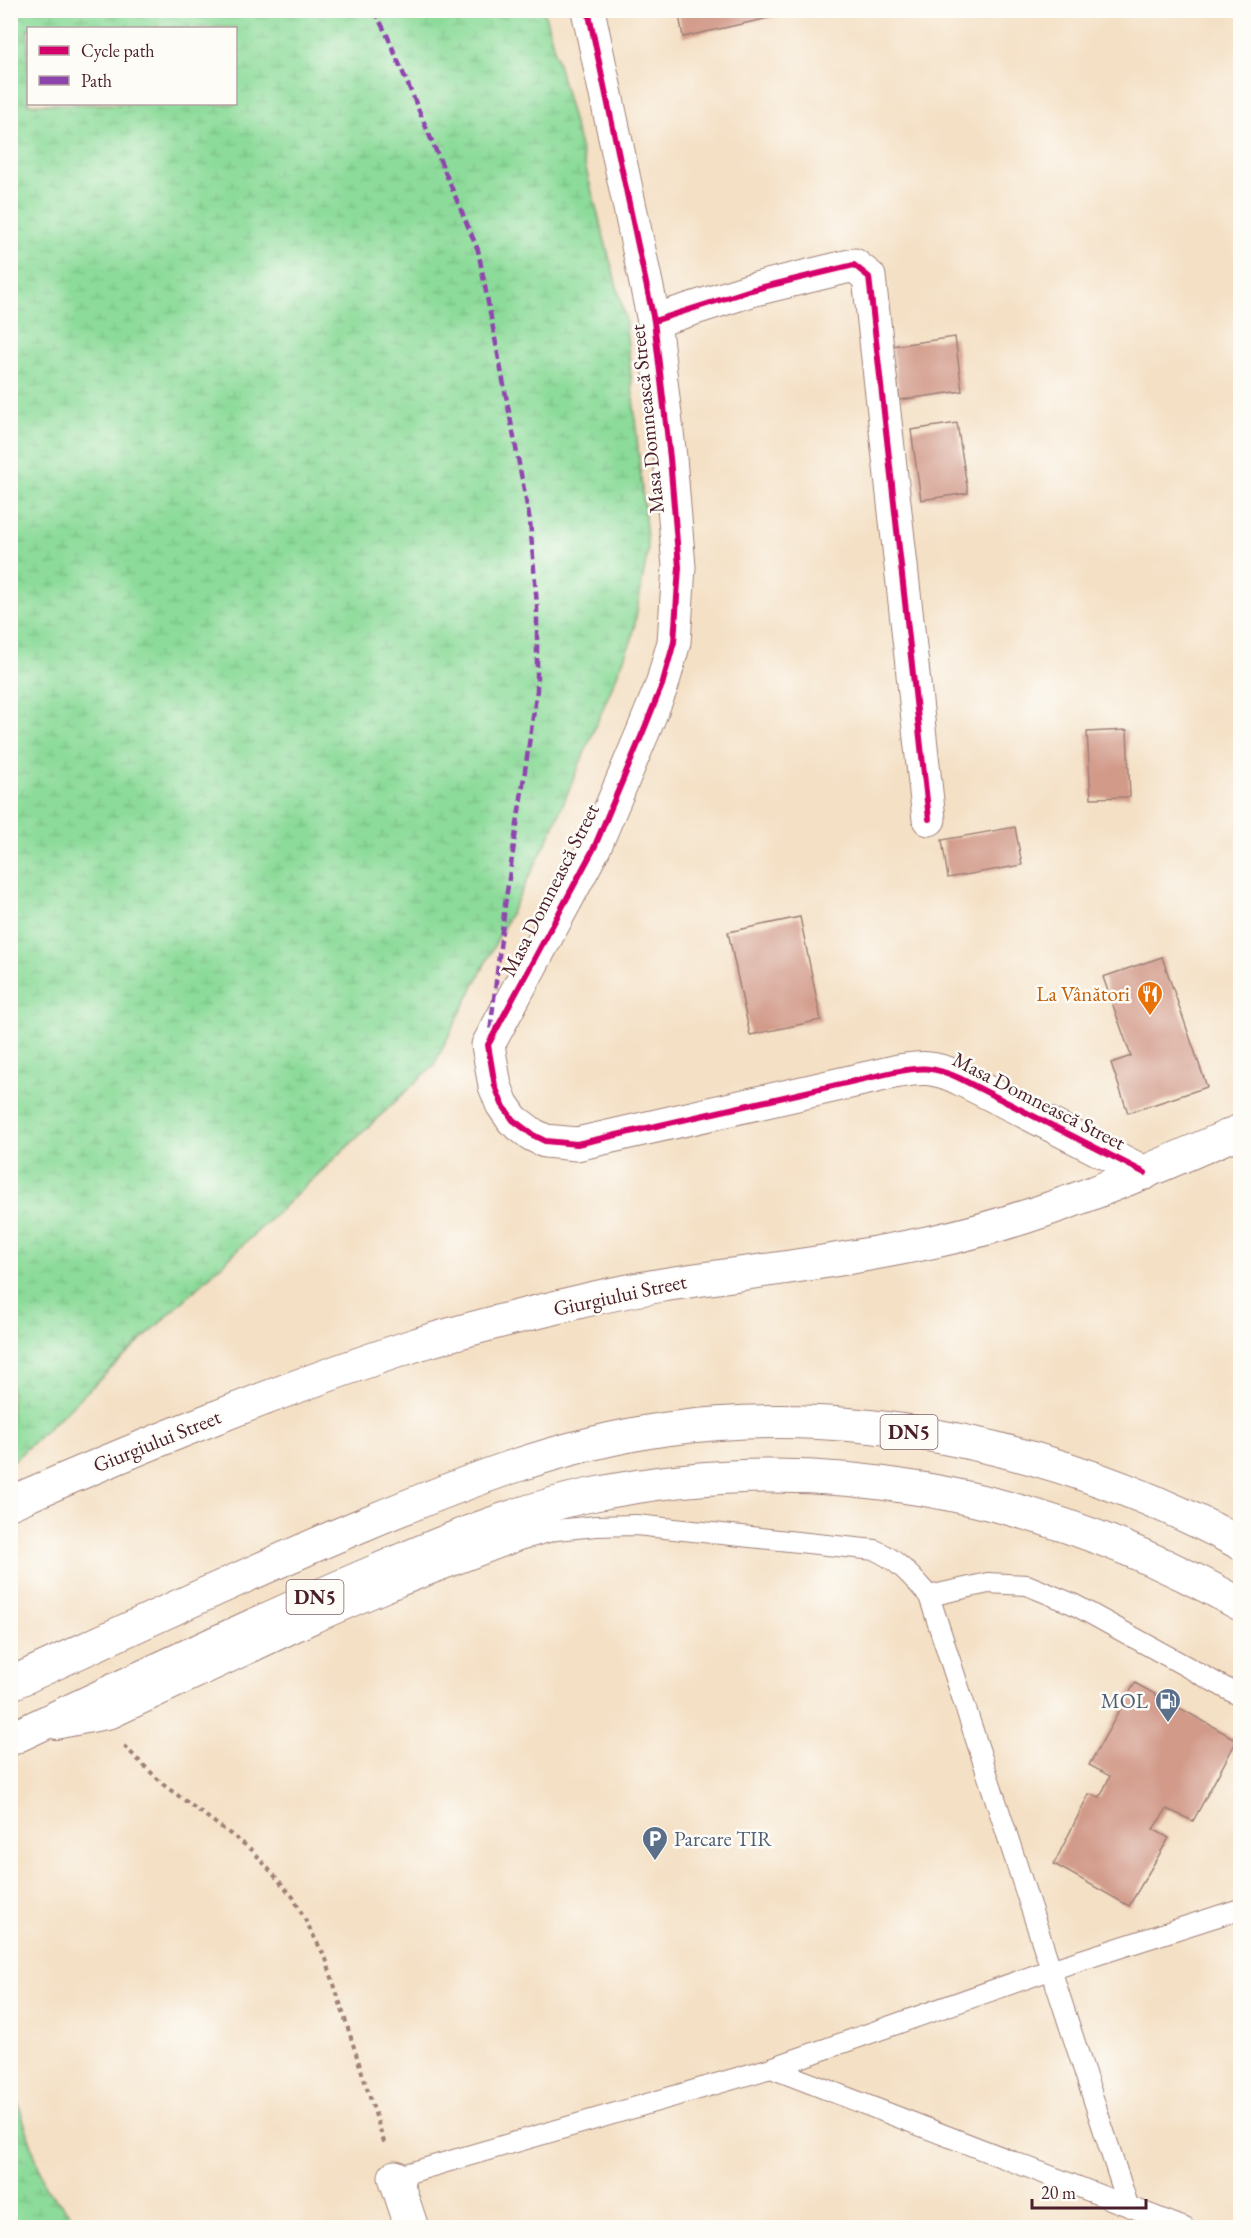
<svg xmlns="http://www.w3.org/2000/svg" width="1251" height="2238" font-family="'EB Garamond',serif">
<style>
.wetland{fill:url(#wetland-marsh);stroke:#6b7d62;stroke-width:1.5;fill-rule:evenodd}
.building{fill:#d29a89}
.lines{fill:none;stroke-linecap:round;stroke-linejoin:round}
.service-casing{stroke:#9f8078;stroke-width:22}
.minor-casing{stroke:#9f8078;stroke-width:35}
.tertiary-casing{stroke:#9f8078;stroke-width:35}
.trunk-casing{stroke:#9f8078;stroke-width:35}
.path{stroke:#9f8078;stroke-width:4;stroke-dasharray:4.5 4.5;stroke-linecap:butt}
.service{stroke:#fff;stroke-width:20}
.minor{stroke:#fff;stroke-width:33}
.tertiary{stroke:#fff;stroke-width:33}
.trunk{stroke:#fff;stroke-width:33}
.quiet{stroke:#8e44ad;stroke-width:4.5;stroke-dasharray:9 4.5;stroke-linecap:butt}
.cycleway-casing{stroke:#fdfcf7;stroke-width:10}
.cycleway{stroke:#d6006c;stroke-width:6}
.labels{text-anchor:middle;stroke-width:5;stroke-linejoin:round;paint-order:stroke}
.shield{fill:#fdfcf7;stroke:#806168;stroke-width:1.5}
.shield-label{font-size:20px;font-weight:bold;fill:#4a1f2b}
.street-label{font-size:21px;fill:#4a1f2b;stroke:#fdfcf7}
.food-label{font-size:21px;fill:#c56008;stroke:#fdfcf7;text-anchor:end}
.service-label{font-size:21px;fill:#4e5e75;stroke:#fdfcf7;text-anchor:end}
</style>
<defs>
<pattern id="wetland-marsh" width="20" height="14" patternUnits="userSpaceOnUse" patternTransform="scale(1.5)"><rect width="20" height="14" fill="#8cdb9a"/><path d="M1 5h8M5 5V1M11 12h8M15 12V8" fill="none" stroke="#7abc85"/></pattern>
</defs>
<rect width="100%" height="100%" fill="#fdfcf7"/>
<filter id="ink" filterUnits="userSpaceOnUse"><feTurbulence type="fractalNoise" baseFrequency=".0167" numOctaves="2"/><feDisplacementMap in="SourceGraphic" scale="12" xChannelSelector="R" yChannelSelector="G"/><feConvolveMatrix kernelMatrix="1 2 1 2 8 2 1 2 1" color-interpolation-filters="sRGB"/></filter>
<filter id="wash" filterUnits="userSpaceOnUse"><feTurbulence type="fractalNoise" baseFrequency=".008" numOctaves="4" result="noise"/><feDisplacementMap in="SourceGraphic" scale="24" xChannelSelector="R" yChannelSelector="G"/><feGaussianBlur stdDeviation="1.35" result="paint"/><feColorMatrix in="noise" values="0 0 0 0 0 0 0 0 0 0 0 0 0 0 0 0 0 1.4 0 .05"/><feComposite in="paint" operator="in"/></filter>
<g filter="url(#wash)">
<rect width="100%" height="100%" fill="#f4e0c5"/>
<path class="wetland" d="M11,10L544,11L625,317L648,549L632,639L550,835L434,1065L11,1463ZM28,28H236V104H28Z
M10,2078L45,2187L83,2227H11Z"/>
<g id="blocks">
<path class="building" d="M678,10H800V11L683,37Z
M955,337L962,391L900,400L892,346Z
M957,423L968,493L921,500L911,430Z
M1127,730L1130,797L1091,798L1087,732Z
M1015,827L1022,865L948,878L942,840Z
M800,917L821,1020L750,1035L728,932Z
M1162,957L1207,1087L1128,1113L1111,1063L1131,1056L1103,977Z
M1135,1683L1237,1740L1193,1821L1167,1809L1153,1829L1169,1838L1129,1906L1054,1864L1089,1794L1100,1797L1110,1776L1089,1765Z"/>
</g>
</g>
<g filter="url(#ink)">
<use href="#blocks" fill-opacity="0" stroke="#9f8078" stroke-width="1.5"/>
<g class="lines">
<defs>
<path id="service" d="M929,1596L988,1583L1027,1585L1073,1604L1240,1696
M56,1729L112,1718L316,1622L400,1586L517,1541L556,1530L596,1526L636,1525L875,1550C898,1560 912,1577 929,1596L1128,2205
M771,2068L1050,1970L1240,1909
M395,2177L771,2068L1185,2228"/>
<path id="minor" d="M588,10L654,321L670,458L679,567L674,642L662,685L643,732L594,848L488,1045L495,1086L502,1104L513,1120L533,1135L545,1141L577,1144L894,1072C921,1067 933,1066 959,1078L1145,1173
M654,321L751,290L854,265L869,277L929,819
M395,2177L412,2228"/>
<path id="tertiary" d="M10,1503C142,1446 273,1392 409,1347C464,1329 522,1316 578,1302C650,1284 723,1277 796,1266C842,1259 890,1251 936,1241C1042,1218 1142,1174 1240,1131"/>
<path id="trunk" d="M10,1684C127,1630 243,1575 362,1525C460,1484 560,1444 666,1429C863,1402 1067,1450 1240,1543
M10,1739C131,1683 251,1624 374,1572C443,1542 515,1511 590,1495C816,1447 1040,1492 1240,1604"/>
</defs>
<use href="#service" class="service-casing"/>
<use href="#minor" class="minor-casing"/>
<use href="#tertiary" class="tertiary-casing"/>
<use href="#trunk" class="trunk-casing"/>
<path class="path" d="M124,1746L165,1786L252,1850L293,1897L326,1959L385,2145
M10,1791L13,1796L10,1797"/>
<use href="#service" class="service"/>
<use href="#minor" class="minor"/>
<use href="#tertiary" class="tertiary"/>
<use href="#trunk" class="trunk"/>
<path class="quiet" d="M374,10L387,35L478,250L530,521L537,605V690L505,905L490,1033"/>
<defs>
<path id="cycleway" d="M588,10L654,321L670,458L679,567L674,642L662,685L643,732L594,848L488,1045L495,1086L502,1104L513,1120L533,1135L545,1141L577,1144L894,1072C921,1067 933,1066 959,1078L1145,1173
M654,321L751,290L854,265L869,277L929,819"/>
</defs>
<use href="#cycleway" class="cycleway-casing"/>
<use href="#cycleway" class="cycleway"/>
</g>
</g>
<defs>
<symbol id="restaurant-pin" viewBox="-11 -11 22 30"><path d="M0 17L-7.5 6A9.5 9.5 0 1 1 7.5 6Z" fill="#e8710a" stroke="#fdfcf7"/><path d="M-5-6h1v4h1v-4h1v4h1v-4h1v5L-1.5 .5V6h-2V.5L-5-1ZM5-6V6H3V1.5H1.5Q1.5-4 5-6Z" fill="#fff"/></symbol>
<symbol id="fuel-pin" viewBox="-11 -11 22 30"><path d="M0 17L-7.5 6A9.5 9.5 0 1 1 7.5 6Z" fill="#5c6f8a" stroke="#fdfcf7"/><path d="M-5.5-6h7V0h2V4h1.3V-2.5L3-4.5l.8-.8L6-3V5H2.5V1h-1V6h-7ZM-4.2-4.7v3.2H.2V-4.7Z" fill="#fff"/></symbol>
<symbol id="parking-pin" viewBox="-11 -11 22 30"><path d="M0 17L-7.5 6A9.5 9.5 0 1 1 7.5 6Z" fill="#5c6f8a" stroke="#fdfcf7"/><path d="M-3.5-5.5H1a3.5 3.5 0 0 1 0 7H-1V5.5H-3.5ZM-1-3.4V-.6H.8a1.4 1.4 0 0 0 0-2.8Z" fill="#fff"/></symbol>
</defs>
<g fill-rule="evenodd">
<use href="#restaurant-pin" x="1135" y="979" width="30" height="40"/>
<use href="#fuel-pin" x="1153" y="1686" width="30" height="40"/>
<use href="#parking-pin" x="640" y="1824" width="30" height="40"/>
</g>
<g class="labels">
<g class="shield">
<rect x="880.5" y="1415" width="57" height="34" rx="4.5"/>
<rect x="286.5" y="1580" width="57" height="34" rx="4.5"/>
</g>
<g class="shield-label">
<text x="909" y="1439">DN5</text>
<text x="315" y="1604">DN5</text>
</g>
<g class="street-label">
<text transform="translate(647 419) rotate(-96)" y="7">Masa Domnească Street</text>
<text transform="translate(550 890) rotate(-63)" y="7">Masa Domnească Street</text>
<text transform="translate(1039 1101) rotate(27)" y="7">Masa Domnească Street</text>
<text transform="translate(620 1295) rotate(-12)" y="7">Giurgiului Street</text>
<text transform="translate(157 1441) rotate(-22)" y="7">Giurgiului Street</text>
</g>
<g class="food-label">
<text x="1130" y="1001">La Vânători</text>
</g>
<g class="service-label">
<text x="1148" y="1708">MOL</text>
<text x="674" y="1846" text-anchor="start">Parcare TIR</text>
</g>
</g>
<rect width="1251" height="2238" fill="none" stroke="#fdfcf7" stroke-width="36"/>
<rect x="27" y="27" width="210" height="78" fill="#fdfcf7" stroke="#b5a4a5" stroke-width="1.5"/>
<rect x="39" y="46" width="30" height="9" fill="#d6006c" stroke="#b5a4a5" stroke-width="1.5"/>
<text x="81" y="57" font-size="18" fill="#4a1f2b">Cycle path</text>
<rect x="39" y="76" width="30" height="9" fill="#8e44ad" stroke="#b5a4a5" stroke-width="1.5"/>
<text x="81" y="87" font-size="18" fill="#4a1f2b">Path</text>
<path d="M1032 2199v9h114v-9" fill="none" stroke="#4a1f2b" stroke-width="3"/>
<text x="1041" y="2199" font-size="18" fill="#4a1f2b" stroke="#fdfcf7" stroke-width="4.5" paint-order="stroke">20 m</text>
</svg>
